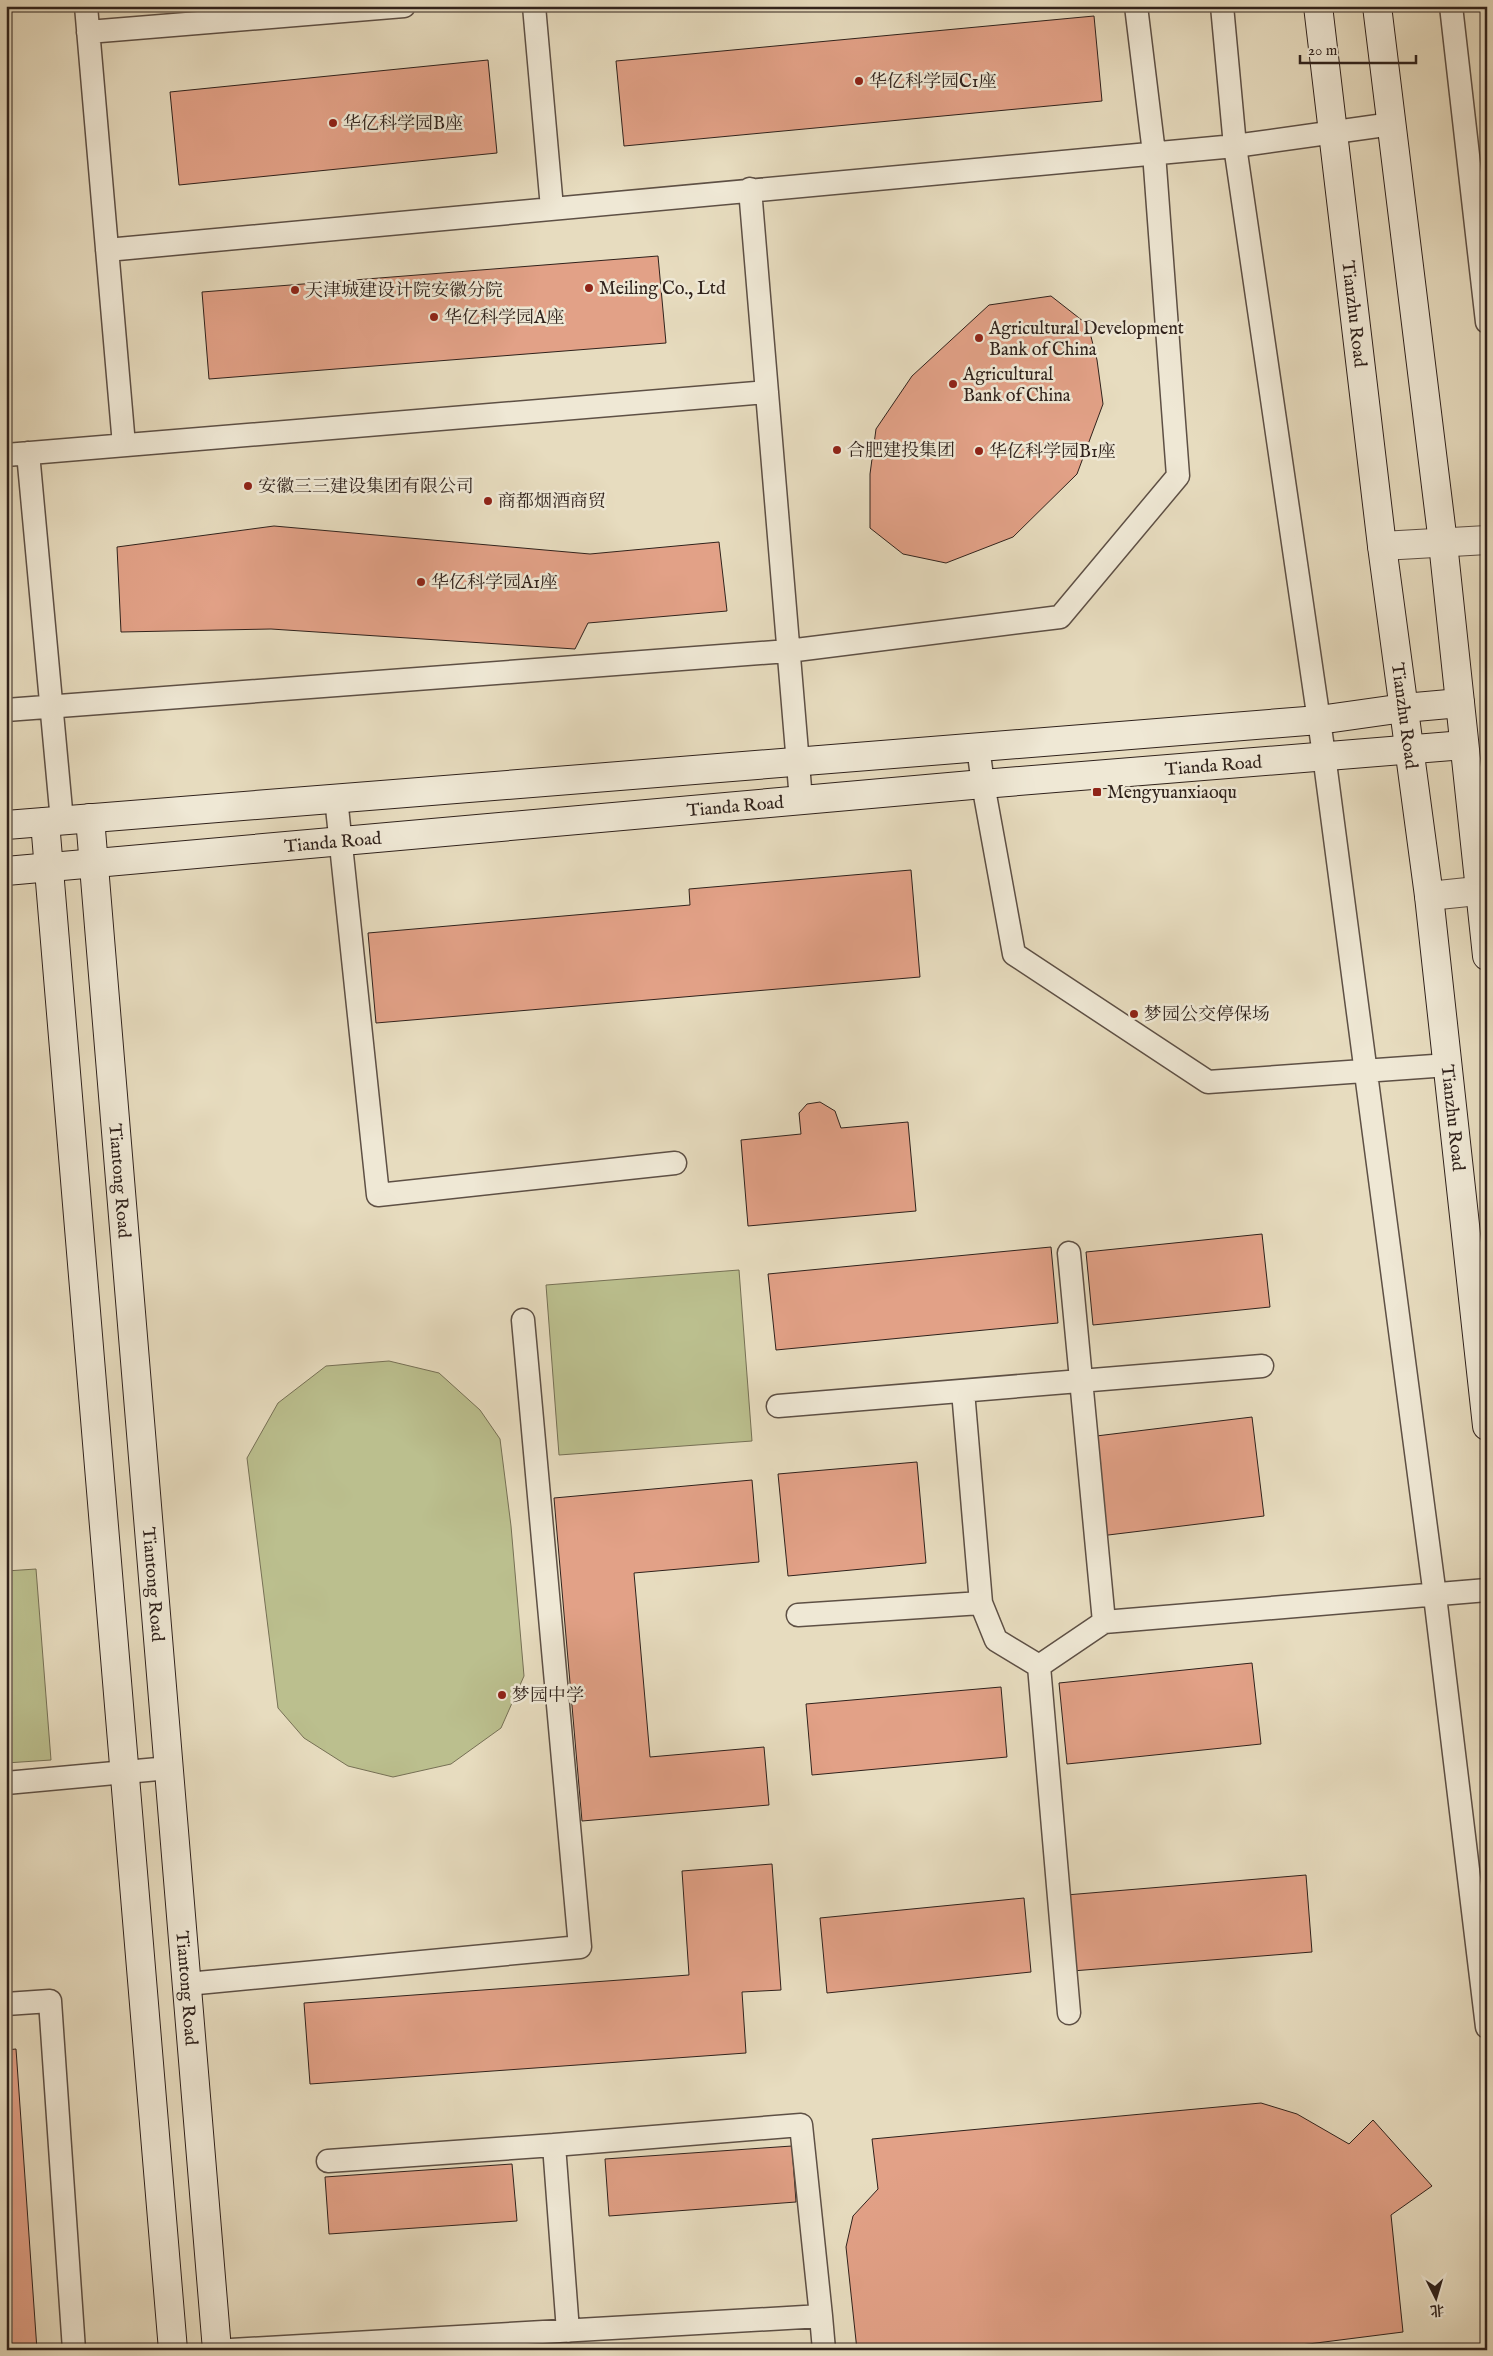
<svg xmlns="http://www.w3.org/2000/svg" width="1493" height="2356" font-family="'IM FELL English','Noto Serif SC',serif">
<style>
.green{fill:#bbbf8e;stroke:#767055}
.building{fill:#e2a187;stroke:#30221c}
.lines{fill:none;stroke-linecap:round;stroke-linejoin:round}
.lane-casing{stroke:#5e5045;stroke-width:25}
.street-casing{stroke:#5e5045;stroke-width:30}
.secondary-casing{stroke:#30221c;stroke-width:30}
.lane{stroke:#efe8d5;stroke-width:22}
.street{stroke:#efe8d5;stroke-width:28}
.secondary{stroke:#efe8d5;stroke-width:28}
.poi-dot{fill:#8f2418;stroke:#efe8d5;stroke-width:2}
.labels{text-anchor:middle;stroke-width:5;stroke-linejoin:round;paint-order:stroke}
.poi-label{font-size:18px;fill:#30221c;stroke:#efe8d5;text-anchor:start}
.street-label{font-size:18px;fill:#30221c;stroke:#efe8d5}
</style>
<rect width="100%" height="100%" fill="#e7dcbf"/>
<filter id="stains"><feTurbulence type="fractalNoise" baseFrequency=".004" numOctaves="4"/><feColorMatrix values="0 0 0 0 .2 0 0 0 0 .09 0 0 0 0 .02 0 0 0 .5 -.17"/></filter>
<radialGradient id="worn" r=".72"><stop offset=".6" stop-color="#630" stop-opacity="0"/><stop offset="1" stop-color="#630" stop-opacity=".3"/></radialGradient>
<path class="green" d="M739,1270L752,1441L559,1455L546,1285Z
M389,1361L439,1373L480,1410L500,1439L511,1526L524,1676L501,1728L451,1764L393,1777L348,1766L304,1738L278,1708L247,1458L278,1403L326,1366Z
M36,1569L51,1760L6,1763V1571Z"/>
<path class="building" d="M1094,16L1102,101L624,146L616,61Z
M488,60L497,153L179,185L170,92Z
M658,256L666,343L209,379L202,292Z
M1051,296L1088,325L1097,360L1103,404L1077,474L1013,537L946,563L903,554L870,528V474L876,429L912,376L989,305Z
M274,526L590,554L719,542L727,611L588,623L575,649L271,629L121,632L117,547Z
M911,870L920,977L376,1023L368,933L690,905L689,889Z
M820,1102L835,1111L841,1128L908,1122L916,1211L748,1226L741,1140L801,1134L799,1113L807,1104Z
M1262,1234L1270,1307L1093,1325L1086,1252Z
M1051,1247L1058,1323L776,1350L768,1274Z
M1252,1417L1264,1516L1100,1536L1088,1437Z
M917,1462L926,1563L788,1576L778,1474Z
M752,1480L759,1562L634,1573L650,1757L764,1747L769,1805L582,1821L554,1498Z
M1252,1663L1261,1744L1067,1764L1059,1683Z
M1001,1687L1007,1757L812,1775L806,1704Z
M772,1864L781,1990L742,1992L746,2053L310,2084L304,2003L689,1975L682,1871Z
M1306,1875L1312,1952L1072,1971L1066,1895Z
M1024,1898L1031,1972L827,1993L820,1918Z
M16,2049L37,2350H6V2050Z
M1261,2103L1297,2114L1349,2144L1373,2120L1432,2186L1391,2215L1403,2332L1261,2350H857L846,2247L853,2216L878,2189L872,2139Z
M792,2146L796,2202L609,2216L605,2159Z
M512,2164L517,2221L329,2234L325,2177Z"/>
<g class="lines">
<defs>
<path id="lane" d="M86,6L124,445
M534,6L552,208
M1222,6L1235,146L1324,755L1435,1596L1487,2027
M1451,6L1487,322
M88,32L404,6
M750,189L801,800
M107,250L1235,146L1392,124
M28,453L62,821
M6,455L767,392
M6,710L788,651L1060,617L1178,476L1154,153L1136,6
M978,747L983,784L1014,954L1208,1082L1448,1065
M336,798L378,1195L675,1163
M1069,1253L1104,1622L1039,1666L1069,2013
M963,1391L981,1603L996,1640L1039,1666
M778,1406L1262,1366
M798,1615L981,1603
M1104,1622L1487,1590
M6,1783L169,1768
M187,1984L580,1947L523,1320
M6,2004L50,2001L74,2350
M328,2161L554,2145
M568,2331L554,2145L801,2125L821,2316
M231,2350L821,2316L824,2350"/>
<path id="street" d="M1382,546L1487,540
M1429,896L1487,890"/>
<g id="secondary">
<path id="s1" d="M1318,6L1382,546L1429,896L1487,1426"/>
<path d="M1377,6L1443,543L1487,956"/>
<path id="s2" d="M90,818L217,2350"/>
<path d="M45,822L173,2350"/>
<path d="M6,825L1319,720L1404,708L1460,703"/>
<path id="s3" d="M6,871L983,784L1464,745"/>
</g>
</defs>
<use href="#lane" class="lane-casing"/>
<use href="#street" class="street-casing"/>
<use href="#secondary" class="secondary-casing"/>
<use href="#lane" class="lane"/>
<use href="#street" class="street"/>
<use href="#secondary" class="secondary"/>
</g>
<g class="poi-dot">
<circle cx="859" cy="81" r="5"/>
<circle cx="333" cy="123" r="5"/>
<circle cx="589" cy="288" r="5"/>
<circle cx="295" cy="290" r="5"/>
<circle cx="434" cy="317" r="5"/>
<circle cx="979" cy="338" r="5"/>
<circle cx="953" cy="384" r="5"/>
<circle cx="837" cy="450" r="5"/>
<circle cx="979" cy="451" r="5"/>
<circle cx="248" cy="486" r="5"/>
<circle cx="488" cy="501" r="5"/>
<circle cx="421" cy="582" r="5"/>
<rect x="1092" y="787" width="10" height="10" rx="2.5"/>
<circle cx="1134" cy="1014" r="5"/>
<circle cx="502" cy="1695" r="5"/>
</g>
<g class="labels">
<g class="poi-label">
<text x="869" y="87">华亿科学园C1座</text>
<text x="343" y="129">华亿科学园B座</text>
<text x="599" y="294">Meiling Co., Ltd</text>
<text x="305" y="296">天津城建设计院安徽分院</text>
<text x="444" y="323">华亿科学园A座</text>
<text x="989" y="334">Agricultural Development<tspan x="989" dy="21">Bank of China</tspan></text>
<text x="963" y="380">Agricultural<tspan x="963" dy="21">Bank of China</tspan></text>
<text x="847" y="456">合肥建投集团</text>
<text x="989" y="457">华亿科学园B1座</text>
<text x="258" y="492">安徽三三建设集团有限公司</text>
<text x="498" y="507">商都烟酒商贸</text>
<text x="431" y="588">华亿科学园A1座</text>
<text x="1107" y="798">Mengyuanxiaoqu</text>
<text x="1144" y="1020">梦园公交停保场</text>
<text x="512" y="1701">梦园中学</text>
</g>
<g class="street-label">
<text dy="6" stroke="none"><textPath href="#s1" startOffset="310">Tianzhu Road</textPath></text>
<text dy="6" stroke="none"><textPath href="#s1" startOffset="715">Tianzhu Road</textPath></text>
<text dy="6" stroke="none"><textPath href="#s3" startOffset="1212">Tianda Road</textPath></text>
<text dy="6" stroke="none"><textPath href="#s3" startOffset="732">Tianda Road</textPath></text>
<text dy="6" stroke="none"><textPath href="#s3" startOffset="328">Tianda Road</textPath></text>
<text dy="6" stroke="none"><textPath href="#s1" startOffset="1120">Tianzhu Road</textPath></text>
<text dy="6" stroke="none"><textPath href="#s2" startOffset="364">Tiantong Road</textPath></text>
<text dy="6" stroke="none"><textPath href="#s2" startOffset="769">Tiantong Road</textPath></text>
<text dy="6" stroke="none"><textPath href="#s2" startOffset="1174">Tiantong Road</textPath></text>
</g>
</g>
<rect width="1493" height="2356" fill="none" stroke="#e7dcbf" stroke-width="25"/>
<rect x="8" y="8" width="1478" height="2341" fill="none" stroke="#30221c" stroke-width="2.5"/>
<rect x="12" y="12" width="1468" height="2331" fill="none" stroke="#30221c"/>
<g transform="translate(1436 2298) rotate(175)" stroke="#efe8d5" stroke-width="4" paint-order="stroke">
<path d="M0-4L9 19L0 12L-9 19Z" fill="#30221c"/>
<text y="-8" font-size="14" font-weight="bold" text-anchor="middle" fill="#30221c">北</text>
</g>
<path d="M1300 55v8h116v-8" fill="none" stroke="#30221c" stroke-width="2.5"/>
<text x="1308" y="55" font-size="15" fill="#30221c" stroke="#efe8d5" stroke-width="4" paint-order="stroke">20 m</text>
<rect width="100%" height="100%" filter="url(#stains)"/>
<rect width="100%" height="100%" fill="url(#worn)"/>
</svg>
